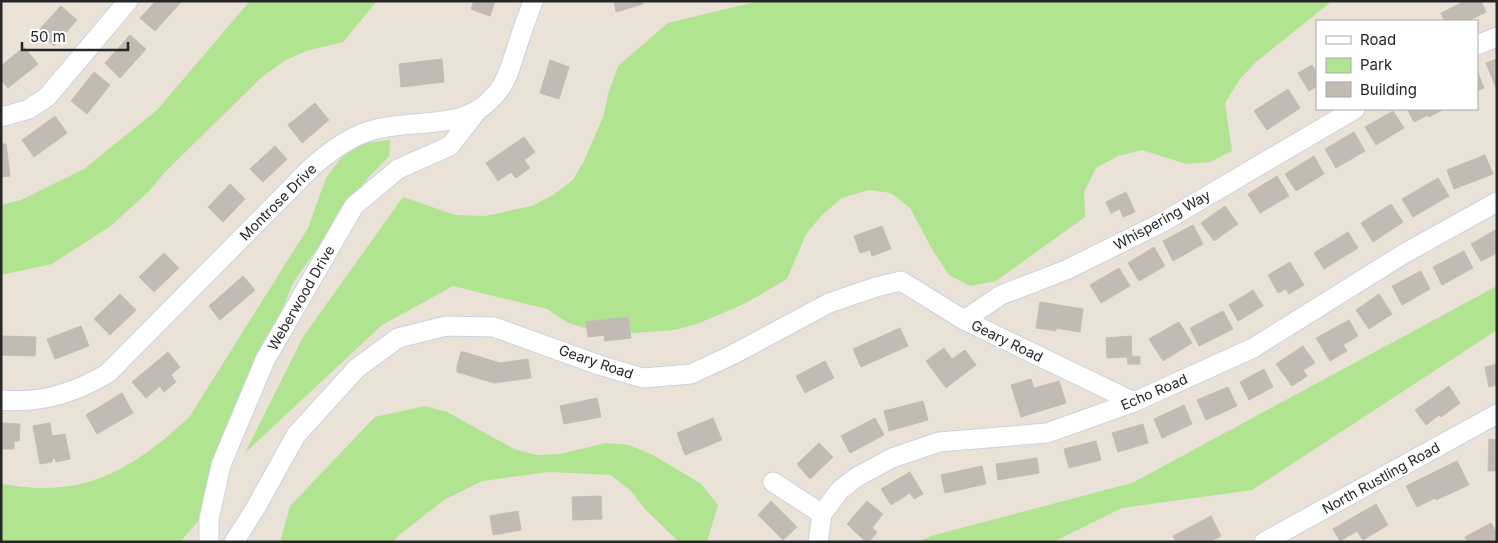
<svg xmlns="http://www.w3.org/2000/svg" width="1498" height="543" font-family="Inter,sans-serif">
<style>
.green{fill:#b0e490}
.building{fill:#c1bbb4;stroke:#c5bdb1}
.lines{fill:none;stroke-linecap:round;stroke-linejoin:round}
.minor-casing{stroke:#ccd1e1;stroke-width:21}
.minor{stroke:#fff;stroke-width:19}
.labels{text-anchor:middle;stroke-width:4.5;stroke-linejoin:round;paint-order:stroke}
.street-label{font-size:14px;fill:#262626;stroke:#fff}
</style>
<rect width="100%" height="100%" fill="#eae1d7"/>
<path class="green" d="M250,1H377L343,42L306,51L284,61L262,77L165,172L149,191L112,225L52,264L1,275V205L21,200L84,169L157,110Z
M759,1H1332L1256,62L1240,79L1225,103L1232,151L1210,162L1187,164L1142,150L1118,156L1096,168L1084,192L1085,217L996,281L970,286L949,275L933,251L910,208L891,193L869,190L842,198L822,215L806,234L787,279L746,303L697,324L674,330L620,334L595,331L568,323L547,309L453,286L382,325L245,453L303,337L403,197L455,215L485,216L532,206L553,195L573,180L584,161L603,117L609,91L618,66L668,23Z
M390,140L389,156L367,179L294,281L213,478L201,518L180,542H1V484C14,485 27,488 39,488C54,488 70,487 85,483C125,472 160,445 190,416L308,228L326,178L341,158L360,144Z
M1497,286V330L1252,490L1122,508L1053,542H919L931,536L1132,483Z
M425,406L447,412L514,449L537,455L560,454L606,443L629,445L651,454L700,483L718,505L707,542H679L645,509L631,491L611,475L549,472L482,481L444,500L399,535L393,542H280L290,506L375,417Z"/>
<path class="building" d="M156,1H182L155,31L140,18Z
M474,1H495L490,16L471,9Z
M614,1H642L643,4L616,12Z
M1465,1H1481L1486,12L1468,21H1445L1441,13Z
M61,6L77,20L54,46L37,32Z
M130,35L146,49L120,78L105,63Z
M24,47L38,64L8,88L1,80V66Z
M442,59L444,82L401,87L399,64Z
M1497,59V87L1496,88L1486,63Z
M550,60L569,67L559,99L540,93Z
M1312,65L1317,73V86L1309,91L1298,73Z
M1477,70L1484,88L1477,91Z
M94,72L110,85L87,114L71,101Z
M1288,89L1300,108L1267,130L1254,111Z
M315,103L329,120L302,143L288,125Z
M1407,109H1444L1429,117L1428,115L1414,122Z
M1393,111L1404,128L1376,145L1365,127Z
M55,116L67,133L34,157L22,140Z
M1354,132L1365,151L1336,168L1325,149Z
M524,137L535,152L524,160L530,168L516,178L511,172L498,181L486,163Z
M1,144H6L10,176L1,177Z
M275,146L287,159L263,182L250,169Z
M1485,155L1493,174L1454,189L1447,170Z
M1314,156L1324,174L1296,191L1285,174Z
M1277,176L1289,196L1260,213L1248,194Z
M1438,178L1449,196L1413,217L1402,199Z
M230,184L245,199L223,222L208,207Z
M1126,192L1135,212L1123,217L1120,209L1111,213L1106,202Z
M1391,204L1403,222L1373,242L1361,223Z
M1225,206L1238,224L1214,241L1201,223Z
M1193,225L1203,244L1173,261L1163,241Z
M882,226L891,249L872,256L870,250L860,253L854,236Z
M1497,229V253L1481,261L1471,244Z
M1348,232L1358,248L1324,269L1314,253Z
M1154,247L1165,266L1139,281L1128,263Z
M1464,251L1473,268L1442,285L1433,267Z
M164,253L179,268L154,292L139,277Z
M1290,262L1304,285L1289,294L1286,289L1278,293L1268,275Z
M1119,268L1130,286L1101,303L1090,285Z
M1421,271L1430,289L1402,305L1392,286Z
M243,276L255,290L220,320L209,306Z
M1253,290L1263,306L1238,321L1229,305Z
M120,294L136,310L110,335L94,319Z
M1379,294L1392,314L1369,329L1356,310Z
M1040,302L1083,309L1080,332L1056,328V331L1036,328Z
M1223,311L1233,329L1199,346L1190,328Z
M628,317L631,338L605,341L604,335L588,337L586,322Z
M1349,320L1358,336L1343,345L1347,351L1330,361L1316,338Z
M1179,322L1192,343L1163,361L1149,339Z
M81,326L89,346L55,359L47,339Z
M900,328L908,346L861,367L853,349Z
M1,336L36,337L35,356L1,355Z
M1131,336L1132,357L1140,356V364H1128L1127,357L1107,358L1106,338Z
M1303,346L1315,363L1303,370L1307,376L1292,386L1276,364Z
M944,348L952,359L965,350L976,365L946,388L926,361Z
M168,352L180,367L171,375L176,382L164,392L160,386L146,398L132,382Z
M461,352H464L500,363L528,359L531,378L494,383L457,372V367Z
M825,361L834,378L805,393L796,376Z
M1497,364V385L1489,387L1485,367Z
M1264,369L1273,387L1249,400L1240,382Z
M1031,379L1034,388L1059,381L1066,403L1021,417L1011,385Z
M1449,386L1460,403L1441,417L1439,415L1426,425L1415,410Z
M1228,387L1237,406L1206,420L1197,400Z
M122,393L133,413L97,434L86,415Z
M597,398L601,417L564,424L560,406Z
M923,401L928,420L889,431L884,411Z
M1184,405L1192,424L1162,438L1154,419Z
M713,418L722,440L685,455L677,433Z
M875,418L884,435L850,453L841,436Z
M1,423L20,424L19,441H14V449H2Z
M50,423L52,436L65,434L70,459L56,462L55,458L52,459V462L40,464L33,426Z
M1143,424L1148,443L1118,452L1112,433Z
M1489,439L1497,440V471H1488Z
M1096,441L1101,460L1069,468L1064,449Z
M819,443L833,457L810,479L797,464Z
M1037,458L1039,473L998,480L996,464Z
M1457,461L1469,485L1436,500L1435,498L1417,507L1406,486Z
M982,466L986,484L945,493L941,475Z
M910,472L923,494L914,499L910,493L891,505L881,489Z
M601,496L602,519L573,520L572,497Z
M771,501L797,527L783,540L758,515Z
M867,501L883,514L872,528L877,532L869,542H866L847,524Z
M1376,504L1388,525L1363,540L1357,531L1340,541L1333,529Z
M518,511L521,530L493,535L490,516Z
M1211,516L1221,536L1209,542H1176L1173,536Z
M1491,523L1497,534V542H1468L1465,537Z"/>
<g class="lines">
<defs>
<path id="minor" d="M1477,45L1497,37
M1,116H5L29,109L47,97L128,1
M964,320L1001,295L1066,270L1163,222L1355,109
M1,400C40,404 75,393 108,373L312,167C329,152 350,136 373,130C418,117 467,134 499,90C509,77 512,60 518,44C522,30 528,16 533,1
M773,482L822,514
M209,542V519L221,465L265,360L354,206L398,169L450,146L477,111
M234,542L255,509L296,435L357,368L398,338L446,326L494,327L599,365L643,378L691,374L734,354L829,303L876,287L901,281L964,320L1134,402
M818,542L822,514L840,490L857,477L892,458L939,442L1047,433L1134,402L1253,348L1405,253L1497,202
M1264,542L1497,414"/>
</defs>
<use href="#minor" class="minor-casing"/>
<use href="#minor" class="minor"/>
</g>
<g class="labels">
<g class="street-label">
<text transform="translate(278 202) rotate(-45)" y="5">Montrose Drive</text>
<text transform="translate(1162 220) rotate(-29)" y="5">Whispering Way</text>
<text transform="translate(301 298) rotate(-60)" y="5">Weberwood Drive</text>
<text transform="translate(1007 341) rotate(26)" y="5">Geary Road</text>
<text transform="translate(596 362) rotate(19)" y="5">Geary Road</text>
<text transform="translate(1154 392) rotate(-23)" y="5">Echo Road</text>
<text transform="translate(1381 478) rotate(-29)" y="5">North Rustling Road</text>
</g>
</g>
<rect width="1498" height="543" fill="none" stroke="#262626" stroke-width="5"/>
<rect x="1316" y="20" width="162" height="90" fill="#ffffff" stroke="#a8a8a8"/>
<rect x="1326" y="36" width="25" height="8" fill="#ffffff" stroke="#a8a8a8"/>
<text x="1360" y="45" font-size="15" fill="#262626">Road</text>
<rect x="1326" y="58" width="25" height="15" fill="#b0e490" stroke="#a8a8a8"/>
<text x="1360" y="70" font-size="15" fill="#262626">Park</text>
<rect x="1326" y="82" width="25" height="15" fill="#c1bbb4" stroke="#a8a8a8"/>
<text x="1360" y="95" font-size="15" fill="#262626">Building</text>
<path d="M22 42v8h106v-8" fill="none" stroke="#262626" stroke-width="2.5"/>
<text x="30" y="42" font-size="15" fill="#262626" stroke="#ffffff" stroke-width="4" paint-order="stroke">50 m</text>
</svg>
